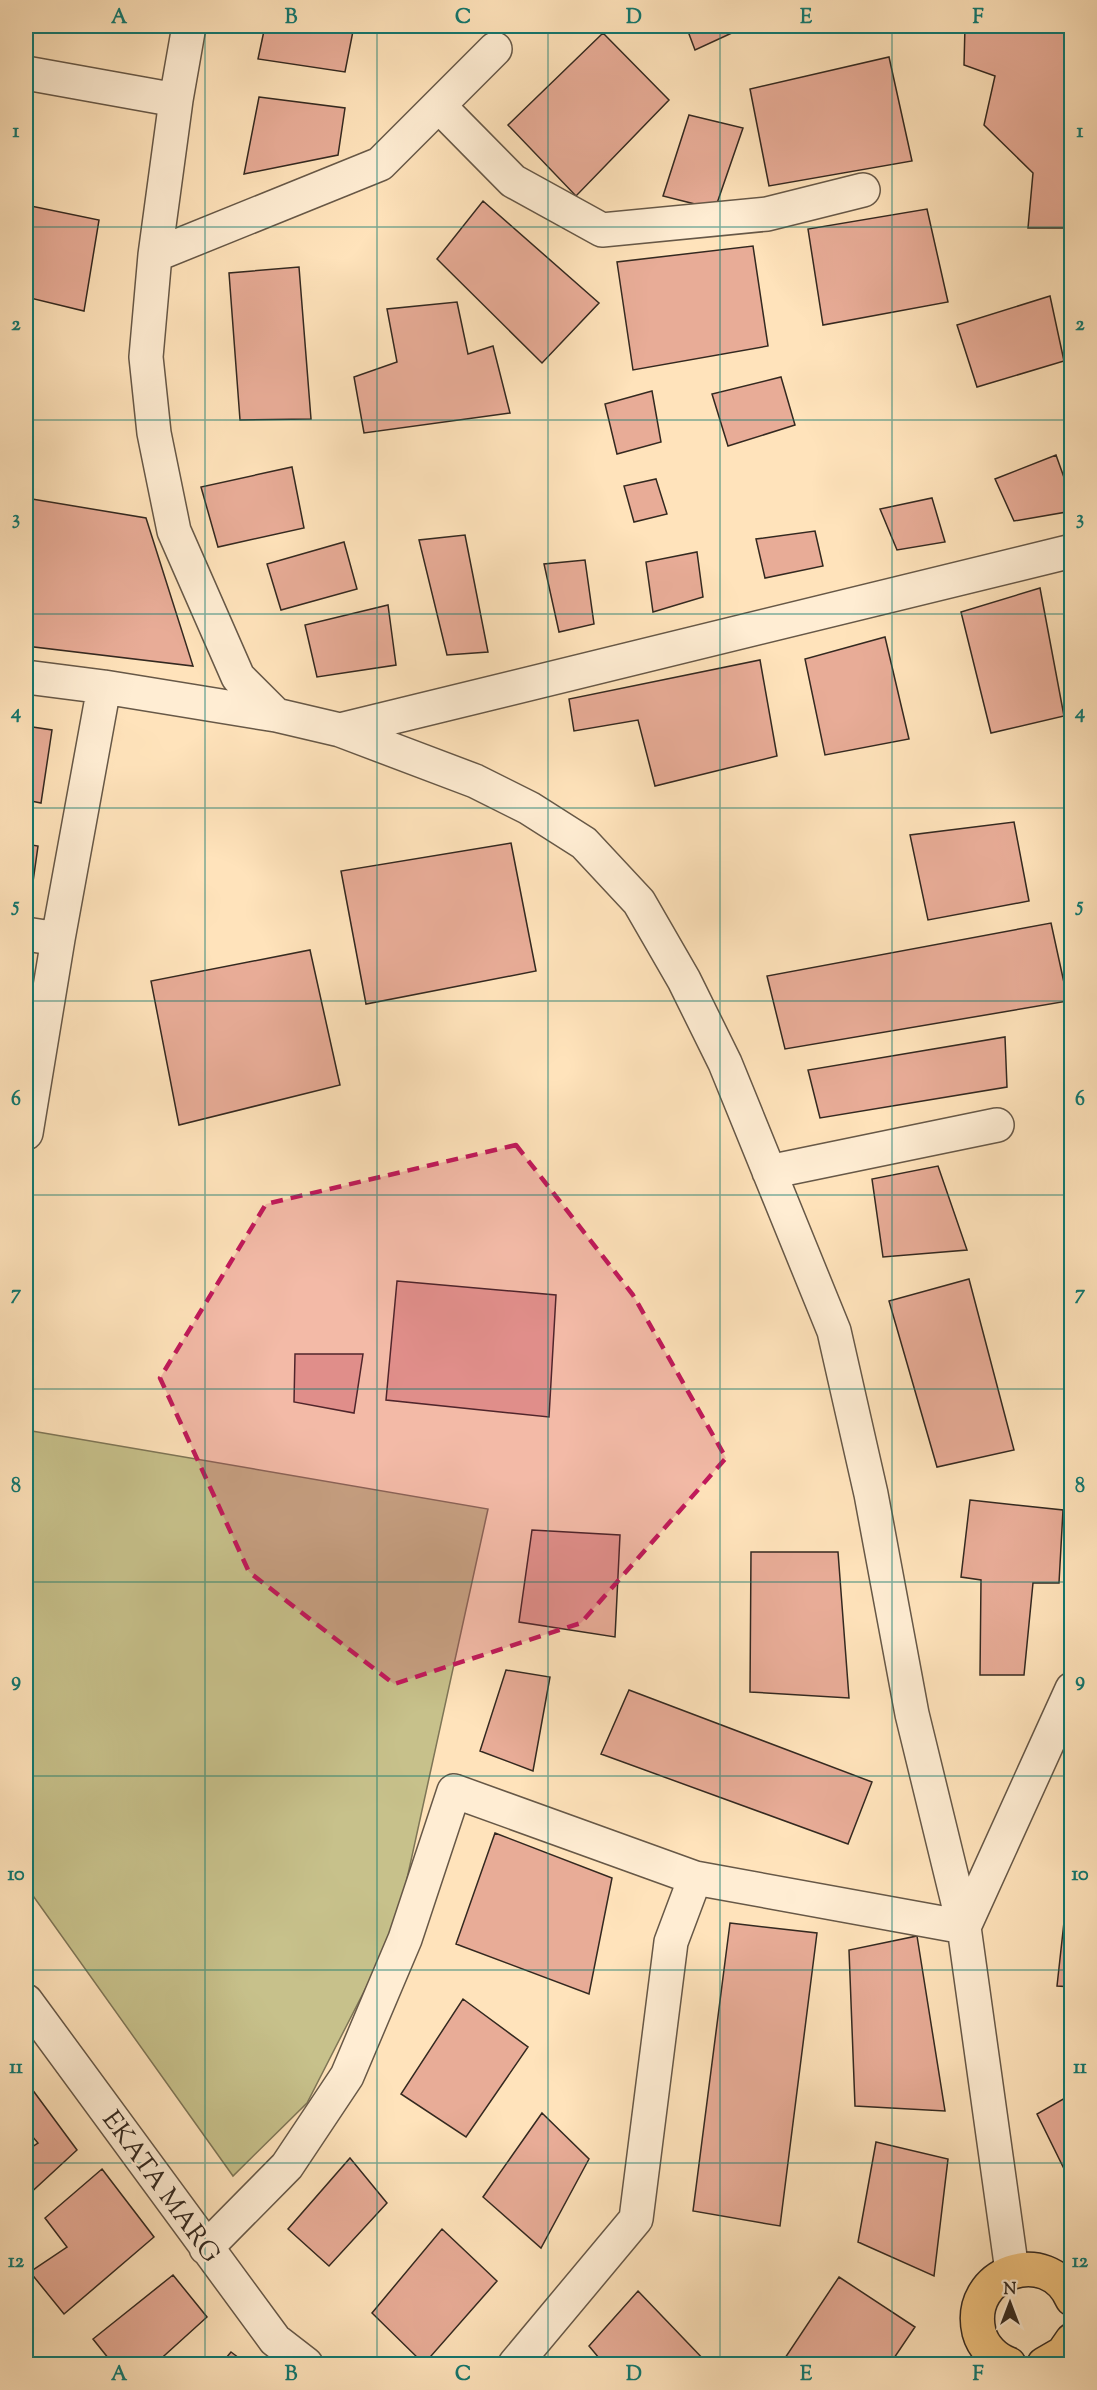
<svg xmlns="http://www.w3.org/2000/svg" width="1097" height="2390" font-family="'Sorts Mill Goudy',serif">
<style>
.green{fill:#c7c18b;stroke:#7e7556;stroke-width:1.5}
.building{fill:#e8ac97;stroke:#342920;stroke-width:1.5}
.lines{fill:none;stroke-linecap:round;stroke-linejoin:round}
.street-casing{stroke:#675847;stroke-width:36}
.primary-casing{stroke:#342920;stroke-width:36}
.street{stroke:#ffedd3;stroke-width:33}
.primary{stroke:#f0c27e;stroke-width:33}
.marked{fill:#c2185b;fill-opacity:0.2;stroke:#c2185b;stroke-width:4.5;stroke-dasharray:12 8;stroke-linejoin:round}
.grid{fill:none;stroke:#0f766e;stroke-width:1.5;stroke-opacity:0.55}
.labels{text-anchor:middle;stroke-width:4.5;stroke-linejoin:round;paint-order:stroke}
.street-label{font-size:26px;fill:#342920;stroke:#ffedd3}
.neatline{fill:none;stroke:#0f766e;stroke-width:2}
.grid-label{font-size:20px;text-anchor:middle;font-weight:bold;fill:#0f766e}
</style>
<rect width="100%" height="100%" fill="#ffe3bb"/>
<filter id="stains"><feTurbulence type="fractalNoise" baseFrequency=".00333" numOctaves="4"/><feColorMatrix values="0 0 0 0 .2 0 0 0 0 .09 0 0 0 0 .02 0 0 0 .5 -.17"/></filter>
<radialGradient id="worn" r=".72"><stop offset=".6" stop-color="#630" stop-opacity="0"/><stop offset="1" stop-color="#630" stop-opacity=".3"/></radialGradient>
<path class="green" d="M26,1430L488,1509L396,1929L307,2103L233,2176L31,1893Z"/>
<path class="building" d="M265,26H354L345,72L258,59Z
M686,26H747L695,50Z
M965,26H1072V228H1028L1033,173L984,125L995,76L964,65Z
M603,33L669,100L576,196L508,125Z
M889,57L912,161L769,186L750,89Z
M259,97L345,108L338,155L244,174Z
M689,115L743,128L715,209L663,196Z
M483,201L599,303L542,363L437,259Z
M26,205L99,220L84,311L26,297Z
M927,209L948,302L823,325L808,229Z
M753,246L768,346L633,370L617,262Z
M299,267L311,419L240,420L229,273Z
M1050,296L1064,361L977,387L957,325Z
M457,302L468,354L493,346L510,413L364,433L354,377L397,362L387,309Z
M781,377L795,425L728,446L712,394Z
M652,391L661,442L617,454L605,404Z
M1056,455L1072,500V511L1014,521L995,479Z
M292,467L304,528L218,547L201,487Z
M656,479L667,514L634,522L624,486Z
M26,498L146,518L193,666L26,646Z
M932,498L945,542L897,550L880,509Z
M815,531L823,566L765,578L756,539Z
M465,535L488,652L447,655L419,540Z
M344,542L357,589L281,610L267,564Z
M697,552L703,597L653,612L646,562Z
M585,560L594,624L559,632L544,564Z
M1040,588L1064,716L991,733L961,612Z
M388,605L396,665L317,677L305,625Z
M885,637L909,739L825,755L805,659Z
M760,660L777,756L655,786L638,720L574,731L569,699Z
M26,726L52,730L41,803L26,800Z
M1014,822L1029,901L928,920L910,835Z
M511,843L536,971L366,1004L341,871Z
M26,844L38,846L30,903L26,902Z
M1051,923L1068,1001L785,1049L767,976Z
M310,950L340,1085L179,1125L151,981Z
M1005,1037L1007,1087L820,1118L808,1070Z
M938,1166L967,1250L883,1257L872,1179Z
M969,1279L1014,1450L937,1467L889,1301Z
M397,1281L556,1295L549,1417L386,1400Z
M295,1354H363L354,1413L294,1402Z
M970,1500L1063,1510L1059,1583H1033L1024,1675H980L981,1580L961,1577Z
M532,1530L620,1535L615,1637L519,1622Z
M751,1552H838L849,1698L750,1692Z
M506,1670L550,1677L533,1771L480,1751Z
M629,1690L872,1782L848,1844L601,1754Z
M495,1833L612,1878L589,1994L456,1944Z
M1065,1913H1072V1987L1057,1986Z
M730,1923L817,1933L780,2226L693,2211Z
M917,1936L945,2111L855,2106L849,1950Z
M463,1999L528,2047L466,2137L401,2094Z
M26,2081L77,2150L26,2197V2151L38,2143L26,2129Z
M1072,2094V2185L1037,2114Z
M542,2113L589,2159L541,2248L483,2197Z
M876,2142L948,2159L934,2276L858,2242Z
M350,2158L387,2203L329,2266L288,2229Z
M102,2169L154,2237L64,2314L30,2272L67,2247L45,2218Z
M442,2229L497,2281L424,2364L372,2313Z
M173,2275L207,2317L155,2364H113L93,2339Z
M839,2277L915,2327L890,2364H781Z
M638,2291L708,2364H604L589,2346Z
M231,2352L247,2364H221Z"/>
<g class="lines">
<defs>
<path id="street" d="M189,26L176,100L155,255L146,357L154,433L174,531L238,677L276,715L340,730L475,781L529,808L584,843L639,902L684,980L725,1063L834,1331L871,1494L912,1714L964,1927L1012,2271
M26,73L176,100
M439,106L513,181L602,230L767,214L863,190
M155,255L380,164L495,49
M26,677L104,687L276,715
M340,730L1072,551
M26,934L58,939
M26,1133L58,939L104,687
M769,1172L997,1125
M26,2001L275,2340L306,2364
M206,2248L287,2166L347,2076L405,1939L454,1791L695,1878
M515,2364L636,2219L671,1942L695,1878L964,1927L1072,1689"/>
<path id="primary" d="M1009,2364C995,2359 983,2347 979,2332C965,2272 1048,2244 1072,2299
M1044,2364L1063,2353L1072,2340"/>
</defs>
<use href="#street" class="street-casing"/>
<use href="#primary" class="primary-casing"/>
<use href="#street" class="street"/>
<use href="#primary" class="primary"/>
</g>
<path class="marked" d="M516,1145L633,1295L726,1458L581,1623L394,1684L249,1572L160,1378L266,1204Z"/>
<path class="grid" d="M205,26V2364M377,26V2364M548,26V2364M720,26V2364M892,26V2364M26,227H1072M26,420H1072M26,614H1072M26,808H1072M26,1001H1072M26,1195H1072M26,1389H1072M26,1582H1072M26,1776H1072M26,1970H1072M26,2163H1072"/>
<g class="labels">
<g class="street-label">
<text transform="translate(162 2186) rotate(54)" y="9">EKATA MARG</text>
</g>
</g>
<rect width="1097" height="2390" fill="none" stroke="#ffe3bb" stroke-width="66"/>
<g transform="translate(1010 2303)" stroke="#ffedd3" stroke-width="4.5" paint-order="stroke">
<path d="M0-4.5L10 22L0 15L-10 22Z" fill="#342920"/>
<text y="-9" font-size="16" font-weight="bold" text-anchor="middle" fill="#342920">N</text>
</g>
<rect x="33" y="33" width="1031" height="2324" class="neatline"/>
<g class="grid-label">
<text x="119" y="23">A</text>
<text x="291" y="23">B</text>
<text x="463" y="23">C</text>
<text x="634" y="23">D</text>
<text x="806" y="23">E</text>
<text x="978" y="23">F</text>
<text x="16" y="137">1</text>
<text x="1080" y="137">1</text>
<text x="16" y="330">2</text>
<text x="1080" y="330">2</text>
<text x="16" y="524">3</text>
<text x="1080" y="524">3</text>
<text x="16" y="718">4</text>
<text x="1080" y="718">4</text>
<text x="16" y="911">5</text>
<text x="1080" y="911">5</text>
<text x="16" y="1105">6</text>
<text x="1080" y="1105">6</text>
<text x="16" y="1299">7</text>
<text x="1080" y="1299">7</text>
<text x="16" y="1492">8</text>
<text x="1080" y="1492">8</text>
<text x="16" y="1686">9</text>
<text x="1080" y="1686">9</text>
<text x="16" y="1880">10</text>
<text x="1080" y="1880">10</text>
<text x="16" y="2073">11</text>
<text x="1080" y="2073">11</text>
<text x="16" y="2267">12</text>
<text x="1080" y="2267">12</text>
<text x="119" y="2380">A</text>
<text x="291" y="2380">B</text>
<text x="463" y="2380">C</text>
<text x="634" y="2380">D</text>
<text x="806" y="2380">E</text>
<text x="978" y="2380">F</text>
</g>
<rect width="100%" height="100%" filter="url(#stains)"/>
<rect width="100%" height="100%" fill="url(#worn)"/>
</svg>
